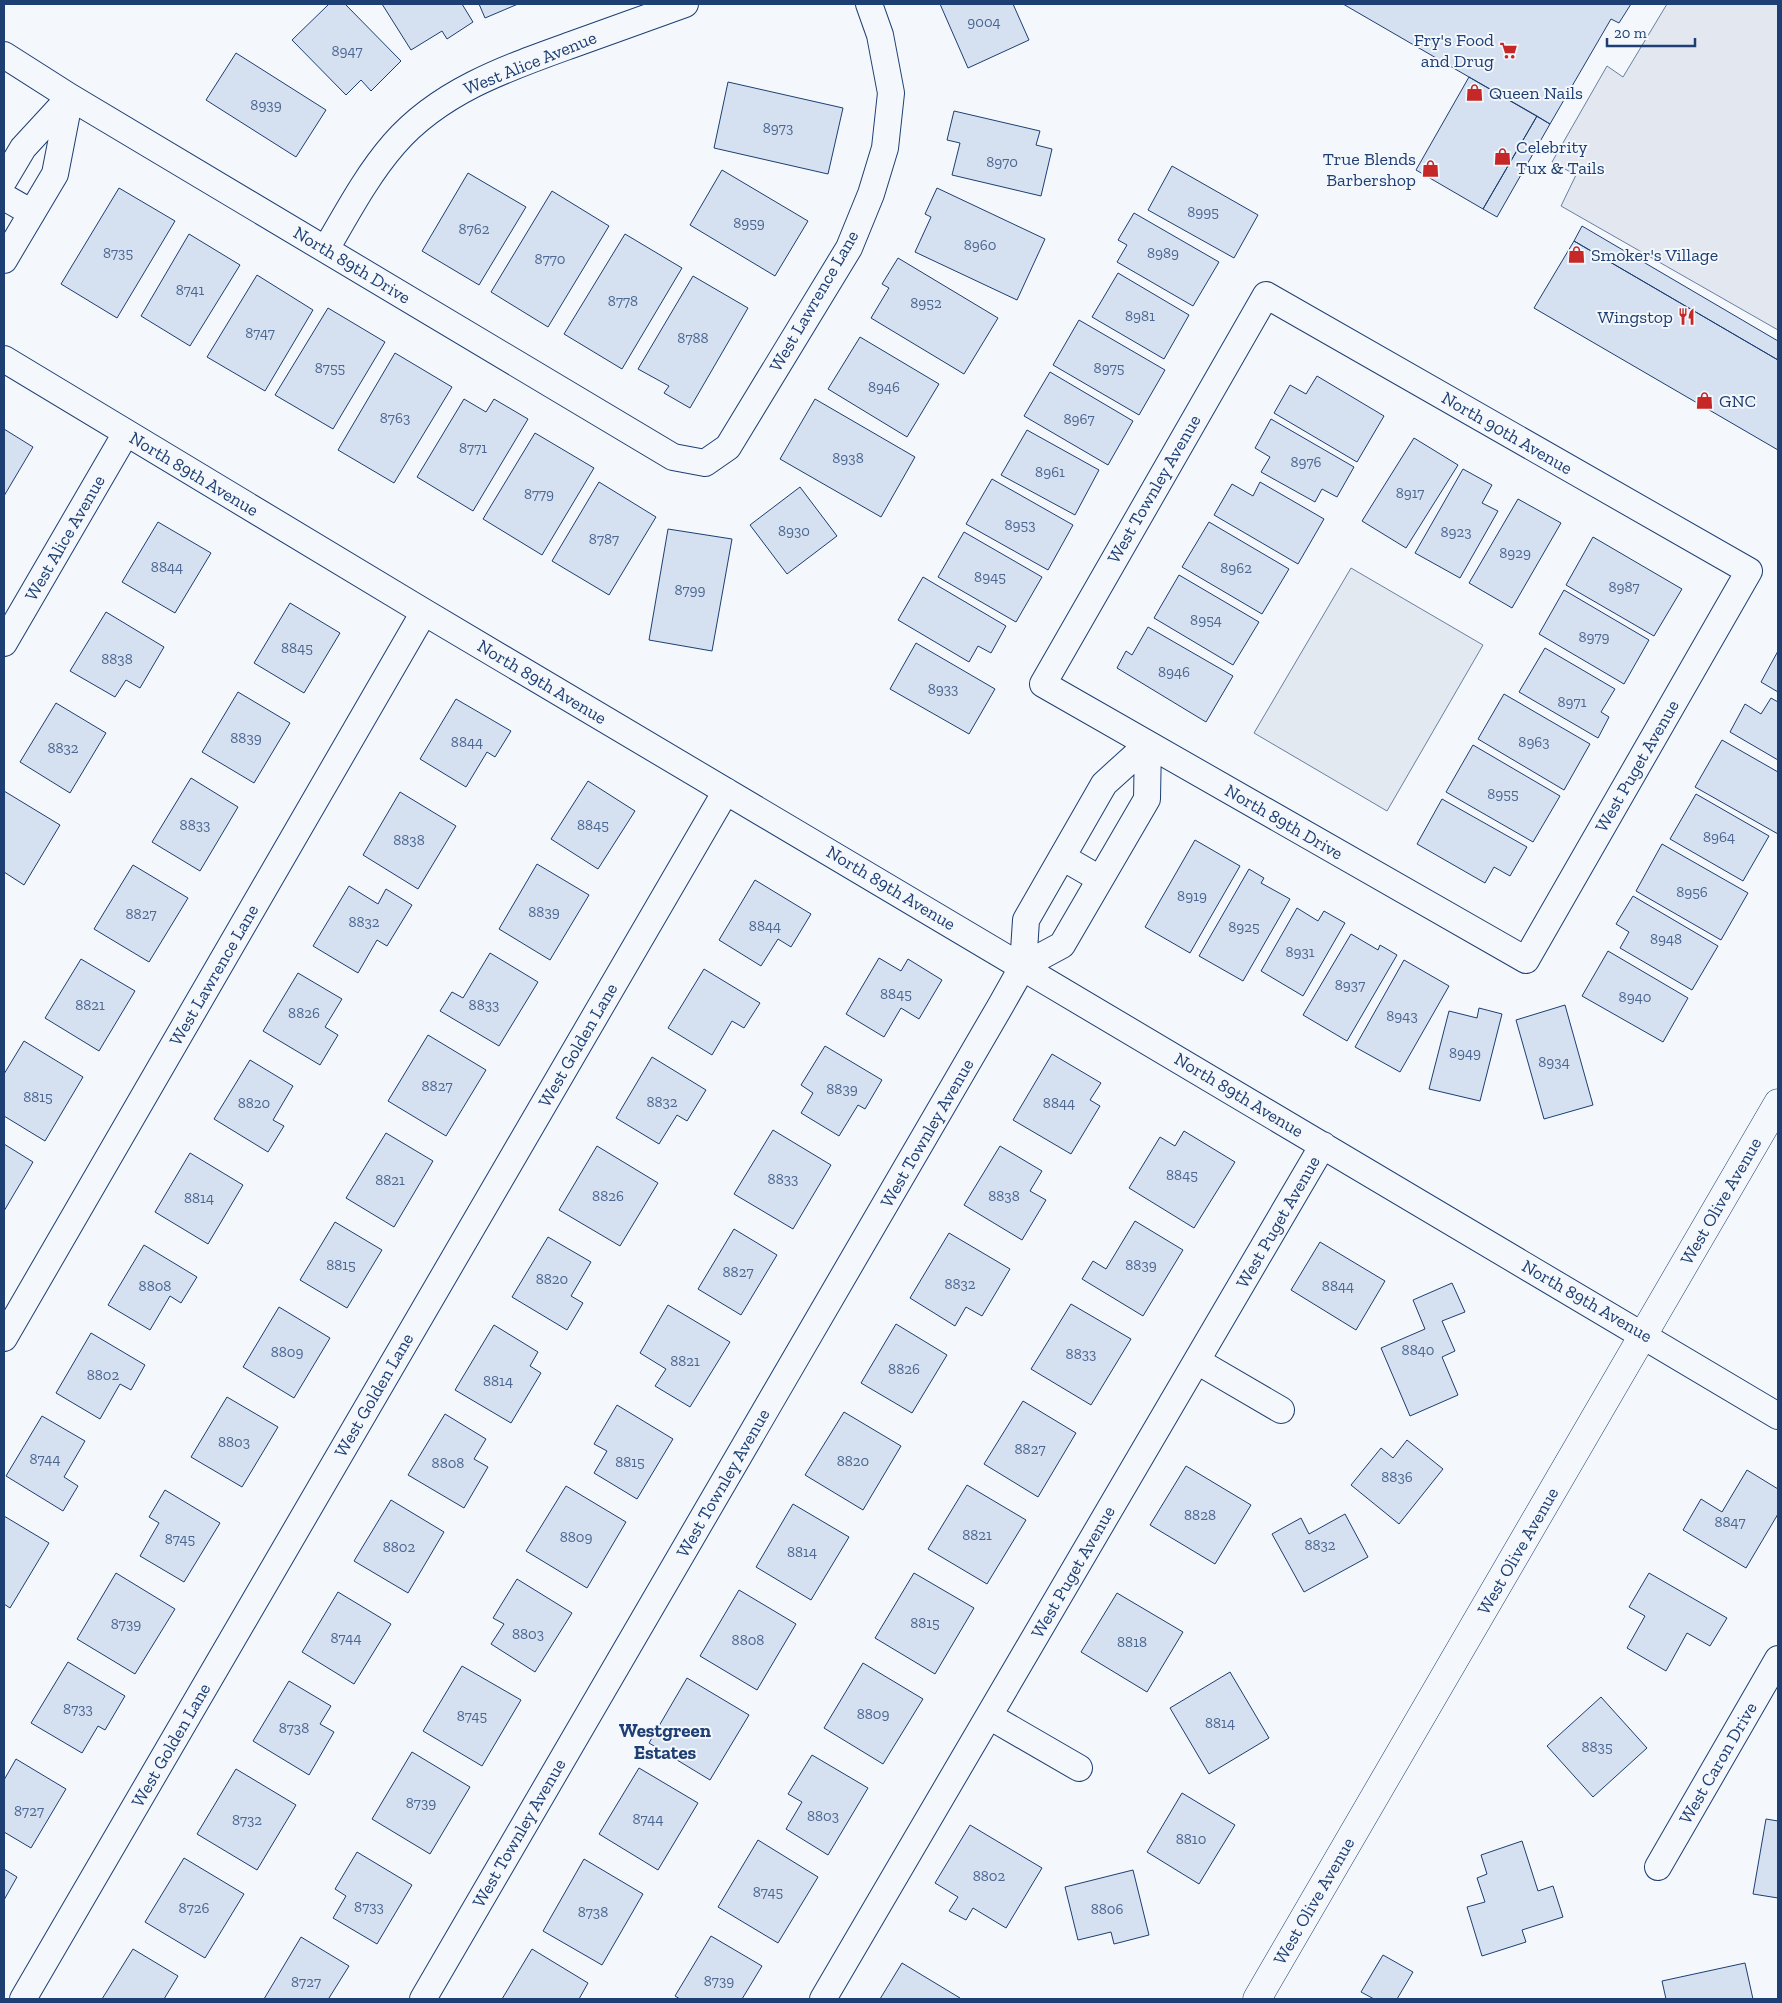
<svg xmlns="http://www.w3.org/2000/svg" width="1782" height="2003" font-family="'Zilla Slab',serif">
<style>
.green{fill:#e3e9f0;stroke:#687fa3}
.parking{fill:#e3e8f0;stroke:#687fa3}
.building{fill:#d5e0f0;stroke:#1d3f73}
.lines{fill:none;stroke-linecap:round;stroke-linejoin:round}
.street-casing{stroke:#1d3f73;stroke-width:28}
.secondary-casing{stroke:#1d3f73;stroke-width:29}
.street{stroke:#f4f7fb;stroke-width:26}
.secondary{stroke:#f4f7fb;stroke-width:28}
.labels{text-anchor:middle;stroke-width:4;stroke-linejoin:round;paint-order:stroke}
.number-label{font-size:15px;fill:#4b6792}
.poi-label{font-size:18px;fill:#1d3f73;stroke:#f4f7fb;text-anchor:start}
.street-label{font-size:18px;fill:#1d3f73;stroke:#f4f7fb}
.neighbourhood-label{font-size:19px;font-weight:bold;fill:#1d3f73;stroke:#f4f7fb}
</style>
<rect width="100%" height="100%" fill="#f4f7fb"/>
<path class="green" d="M1351,568L1483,645L1387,811L1254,733Z"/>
<path class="parking" d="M1667,4H1778V330L1561,206L1576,175L1552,162L1607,66L1623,77Z"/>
<path class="building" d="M329,4H345L401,61L371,91L361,80L346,95L292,40Z
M382,4H462L473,22L447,39L442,31L411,50Z
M479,4H518L485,18Z
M940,4H1013L1029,40L968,68Z
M1343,4H1631L1619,23L1611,19L1550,124Z
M236,53L326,110L296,157L206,100Z
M1469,77L1537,116L1483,209L1416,170Z
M728,82L843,108L828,174L714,148Z
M954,111L1040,131L1036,145L1052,149L1041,196L952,175L960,143L947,140Z
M1537,116L1550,124L1497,217L1483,209Z
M1172,166L1258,215L1234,258L1148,210Z
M722,170L808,221L775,276L690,225Z
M468,173L526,207L479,285L422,251Z
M119,188L175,221L117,318L61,284Z
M937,188L1045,239L1017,300L915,252L931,217L925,214Z
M552,191L609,226L548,327L491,292Z
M1134,213L1219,262L1193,306L1117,262L1127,245L1118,240Z
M1582,226L1778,341V360L1574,241Z
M189,234L240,265L190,346L141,316Z
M625,234L682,268L622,369L564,334Z
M1574,241L1778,360V450L1534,308Z
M898,258L998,318L964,374L871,318L889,288L882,284Z
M1118,273L1189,315L1164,359L1092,317Z
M257,275L313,310L265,391L207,357Z
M693,276L748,308L690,408L664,393L669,386L638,369Z
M328,308L385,342L333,429L275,395Z
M1079,320L1165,370L1139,415L1053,365Z
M860,337L939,384L907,437L828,389Z
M395,353L452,387L394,483L338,450Z
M1050,372L1133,421L1108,465L1024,416Z
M1317,376L1384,416L1357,462L1274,413L1290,385L1306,394Z
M464,399L486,412L494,399L528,419L473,511L417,477Z
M815,399L915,457L881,517L780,459Z
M1271,419L1354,467L1337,497L1322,489L1315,502L1261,472L1270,457L1255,448Z
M4,429L33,447L4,496Z
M1027,430L1099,470L1075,515L1001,475Z
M535,433L594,468L542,555L483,519Z
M1414,438L1458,465L1406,548L1362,521Z
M1463,469L1492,485L1482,503L1498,511L1460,578L1415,553Z
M992,479L1073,525L1048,570L966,524Z
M599,482L656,517L609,595L552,561Z
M1260,482L1324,519L1298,564L1214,515L1232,484L1253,496Z
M800,487L837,536L787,574L750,525Z
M1518,499L1561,523L1512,608L1469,583Z
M158,522L211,553L175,613L122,582Z
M1209,522L1289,569L1262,614L1182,567Z
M668,529L732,539L712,651L649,640Z
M964,532L1042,577L1016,622L938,577Z
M1593,537L1682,589L1654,636L1566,585Z
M1179,575L1259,622L1233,665L1154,618Z
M923,577L1006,626L991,653L978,646L969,662L898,620Z
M1564,590L1649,640L1624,684L1539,634Z
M290,603L340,633L304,693L254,663Z
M106,612L164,647L140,688L126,680L115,697L70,671Z
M1148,627L1233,676L1206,722L1117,668L1126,651L1132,655Z
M916,643L995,689L969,734L890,689Z
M1545,648L1615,689L1601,712L1609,717L1598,738L1519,692Z
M1778,651V692L1761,682Z
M238,692L290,723L254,783L202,752Z
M1504,694L1590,744L1564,790L1478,739Z
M1771,698L1778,702V760L1730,732L1745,704L1761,714Z
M456,699L511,731L495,757L487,752L466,787L420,759Z
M56,703L106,733L70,793L20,762Z
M1722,740L1778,772V834L1695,787Z
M1473,745L1560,796L1533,842L1446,792Z
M191,778L238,807L200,871L152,842Z
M588,781L635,811L598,869L551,839Z
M4,791L60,825L24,885L4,872Z
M400,792L456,826L418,889L363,855Z
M1696,794L1769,836L1743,881L1670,839Z
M1442,799L1527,847L1510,876L1494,867L1485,883L1417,844Z
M1195,840L1240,866L1190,953L1145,927Z
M1662,844L1748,893L1721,940L1636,891Z
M537,864L589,895L550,960L499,929Z
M133,865L188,898L149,962L94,929Z
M1249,869L1264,878L1261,883L1290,899L1243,981L1199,956Z
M755,880L811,914L791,947L778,939L761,966L719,940Z
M349,886L378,904L386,889L412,905L387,946L377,940L358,973L313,946Z
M1633,896L1718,946L1692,990L1620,948L1629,932L1616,924Z
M1297,908L1318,921L1324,911L1345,923L1303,996L1261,971Z
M1351,934L1378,950L1380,945L1397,955L1347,1041L1303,1015Z
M1608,951L1688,998L1663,1042L1582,996Z
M490,953L538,982L499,1046L440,1011L452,992L463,998Z
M879,958L901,971L908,959L942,980L919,1019L901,1008L884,1037L846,1014Z
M81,959L135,991L99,1051L45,1018Z
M1404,960L1449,986L1400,1072L1355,1047Z
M704,969L760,1003L744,1028L732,1021L712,1055L668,1028Z
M298,973L342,999L325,1027L338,1035L320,1065L263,1031Z
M1565,1005L1593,1105L1544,1119L1516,1020Z
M1479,1008L1502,1014L1480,1101L1429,1089L1449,1011L1477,1018Z
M428,1035L486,1070L446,1136L388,1101Z
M24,1041L83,1077L45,1141L4,1116V1074Z
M825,1046L882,1080L865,1109L858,1105L839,1136L801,1113L813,1093L801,1085Z
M1052,1054L1101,1083L1090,1100L1100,1106L1071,1154L1013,1120Z
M652,1057L706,1090L687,1121L677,1115L659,1144L616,1118Z
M250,1060L293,1086L273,1120L284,1126L268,1152L214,1119Z
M773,1130L831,1165L793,1229L734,1194Z
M1184,1131L1235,1162L1194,1228L1129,1188L1160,1137L1175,1146Z
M386,1133L433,1161L394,1227L346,1198Z
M4,1144L33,1162L4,1211Z
M597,1146L658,1183L620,1246L559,1210Z
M1000,1146L1042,1171L1030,1191L1046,1200L1022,1240L964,1205Z
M190,1153L243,1185L208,1244L155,1212Z
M1135,1221L1183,1250L1143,1316L1082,1279L1093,1261L1106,1269Z
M335,1222L382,1250L347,1308L300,1280Z
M734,1229L777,1255L741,1315L698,1289Z
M949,1233L1010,1269L982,1316L966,1307L955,1326L910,1298Z
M548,1237L591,1262L571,1296L583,1303L567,1330L512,1297Z
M1320,1242L1385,1281L1356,1330L1291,1290Z
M144,1245L197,1277L181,1303L170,1296L150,1330L108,1305Z
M1452,1283L1465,1312L1442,1321L1455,1351L1442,1357L1458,1395L1410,1416L1381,1348L1425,1329L1413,1300Z
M1071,1304L1131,1339L1091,1405L1031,1369Z
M668,1305L730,1342L690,1407L655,1386L666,1369L640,1353Z
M279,1307L330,1338L294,1398L243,1367Z
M896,1324L947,1355L912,1413L861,1383Z
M494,1325L538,1352L530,1366L541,1373L511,1423L455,1390Z
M91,1333L145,1365L131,1390L120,1384L100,1419L56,1393Z
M227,1397L278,1427L242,1487L191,1457Z
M1023,1401L1076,1433L1038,1497L984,1464Z
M617,1405L673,1439L637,1499L594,1473L607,1451L594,1444Z
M844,1412L901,1446L863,1510L805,1475Z
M445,1414L486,1439L474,1459L488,1467L464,1508L408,1475Z
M42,1416L85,1441L64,1477L78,1486L63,1511L6,1476Z
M1407,1440L1443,1469L1399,1524L1351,1485L1381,1448L1393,1458Z
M1186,1466L1251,1505L1215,1564L1150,1525Z
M1747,1470L1778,1489V1514L1746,1568L1683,1530L1701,1499L1722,1512Z
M967,1485L1026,1520L987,1584L928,1549Z
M566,1486L626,1522L587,1588L526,1551Z
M165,1490L220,1523L184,1582L140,1556L159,1523L149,1517Z
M391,1500L444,1532L408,1593L354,1561Z
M793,1504L849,1537L811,1600L756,1567Z
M1345,1514L1368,1557L1304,1592L1272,1534L1301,1518L1309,1534Z
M4,1516L49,1543L10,1608L4,1604Z
M116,1573L175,1609L135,1674L77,1639Z
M914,1573L974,1608L935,1674L875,1638Z
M1649,1573L1727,1618L1710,1646L1687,1633L1666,1671L1627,1648L1645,1616L1629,1607Z
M517,1579L572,1613L535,1672L491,1644L504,1624L493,1618Z
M739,1590L796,1624L757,1690L700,1656Z
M338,1592L391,1624L354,1684L302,1652Z
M1117,1593L1183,1632L1147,1692L1081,1652Z
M68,1662L125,1696L105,1730L98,1726L82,1753L31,1723Z
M863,1663L923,1699L883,1764L824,1728Z
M462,1666L521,1700L482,1766L423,1731Z
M1230,1672L1269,1738L1209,1774L1170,1708Z
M687,1678L749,1715L710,1780L649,1743Z
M289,1681L331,1706L320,1724L334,1732L309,1775L253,1741Z
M1601,1697L1647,1748L1593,1797L1547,1746Z
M412,1752L470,1787L430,1854L372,1819Z
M812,1755L868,1788L828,1855L786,1829L802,1802L788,1794Z
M16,1759L66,1789L31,1848L4,1832V1780Z
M639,1768L698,1803L658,1870L599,1834Z
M236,1769L296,1805L257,1870L197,1834Z
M1182,1793L1235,1825L1199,1884L1147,1852Z
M1766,1819L1778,1821V1898L1753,1894Z
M970,1825L1042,1868L1006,1928L973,1908L966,1920L949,1911L958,1897L935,1883Z
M758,1840L818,1877L778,1943L718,1907Z
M1522,1841L1538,1891L1553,1886L1563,1917L1522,1930L1526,1942L1482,1956L1467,1907L1485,1902L1477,1878L1487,1874L1481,1855Z
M357,1852L412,1885L377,1944L333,1918L346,1896L335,1889Z
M184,1858L244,1894L205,1958L145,1922Z
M584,1859L643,1894L602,1965L543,1931Z
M4,1869L17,1877L4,1900Z
M1133,1870L1149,1935L1114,1944L1111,1932L1078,1940L1065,1887Z
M711,1936L762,1966L742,1999H680L675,1996Z
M301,1937L349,1966L329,1998L331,1999H264Z
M133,1949L178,1976L164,1999H102Z
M532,1949L588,1983L579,1999H502Z
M1383,1955L1413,1972L1397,1999H1374L1361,1992Z
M902,1963L960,1998L959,1999H880Z
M1745,1963L1753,1999H1666L1662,1981Z"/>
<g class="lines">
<defs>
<path id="street" d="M4,55L70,97L673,457L705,463L728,447L849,248L871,194L885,148L891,93L880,35L869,4
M4,180L23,148L70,97
M4,197L32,213
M326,249C347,213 367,175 394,144C440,91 507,68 571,45C609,31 647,18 685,4
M4,260L55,174L70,97
M1266,295L1749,571L1526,960L1043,684Z
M4,359L424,612L1778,1416
M4,643L126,433
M1062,857L1100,879
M1023,966L1062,945L1147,799L1148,744
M4,1338L424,612
M1197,1361L1281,1410
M989,1716L1079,1768
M1658,1867L1778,1659
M23,1999L726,791
M423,1999L1001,1005L1023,966L1026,920L1104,784L1148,744
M823,1999L1323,1145"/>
<path id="secondary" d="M1257,1999L1778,1103"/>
</defs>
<use href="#street" class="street-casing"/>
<use href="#secondary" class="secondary-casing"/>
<use href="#street" class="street"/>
<use href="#secondary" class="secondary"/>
</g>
<defs>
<symbol id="supermarket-bare" viewBox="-9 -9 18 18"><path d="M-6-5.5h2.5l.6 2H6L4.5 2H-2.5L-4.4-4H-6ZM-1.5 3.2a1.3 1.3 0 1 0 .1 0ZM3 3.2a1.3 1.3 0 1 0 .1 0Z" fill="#c62828" stroke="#f4f7fb" stroke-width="2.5" paint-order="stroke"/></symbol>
<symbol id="shop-bare" viewBox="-9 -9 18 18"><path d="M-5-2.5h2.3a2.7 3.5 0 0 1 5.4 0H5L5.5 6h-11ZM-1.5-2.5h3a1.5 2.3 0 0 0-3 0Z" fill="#c62828" stroke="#f4f7fb" stroke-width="2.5" paint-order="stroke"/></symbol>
<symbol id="restaurant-bare" viewBox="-9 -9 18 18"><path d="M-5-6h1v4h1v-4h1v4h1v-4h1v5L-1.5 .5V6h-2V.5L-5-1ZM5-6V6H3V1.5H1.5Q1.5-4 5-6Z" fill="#c62828" stroke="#f4f7fb" stroke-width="2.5" paint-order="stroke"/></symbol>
</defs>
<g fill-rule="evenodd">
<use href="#supermarket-bare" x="1496" y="38" width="25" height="25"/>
<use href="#shop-bare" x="1462" y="80" width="25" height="25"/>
<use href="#shop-bare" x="1490" y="144" width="25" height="25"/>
<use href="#shop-bare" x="1418" y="156" width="25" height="25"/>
<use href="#shop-bare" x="1564" y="242" width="25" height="25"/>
<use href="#restaurant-bare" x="1674" y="304" width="25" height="25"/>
<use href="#shop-bare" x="1692" y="388" width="25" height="25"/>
</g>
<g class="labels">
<g class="number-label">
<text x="984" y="27">9004</text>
<text x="347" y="56">8947</text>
<text x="266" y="110">8939</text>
<text x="778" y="133">8973</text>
<text x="1002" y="167">8970</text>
<text x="1203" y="217">8995</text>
<text x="749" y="228">8959</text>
<text x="474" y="234">8762</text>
<text x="980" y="250">8960</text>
<text x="118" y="258">8735</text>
<text x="1163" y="258">8989</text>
<text x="550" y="264">8770</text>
<text x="190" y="295">8741</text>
<text x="623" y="306">8778</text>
<text x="926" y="308">8952</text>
<text x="1140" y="321">8981</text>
<text x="260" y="338">8747</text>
<text x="693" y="343">8788</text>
<text x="330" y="373">8755</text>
<text x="1109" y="373">8975</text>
<text x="884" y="392">8946</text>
<text x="395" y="423">8763</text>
<text x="1079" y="424">8967</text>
<text x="473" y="453">8771</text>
<text x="848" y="463">8938</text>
<text x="1306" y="467">8976</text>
<text x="1050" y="477">8961</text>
<text x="1410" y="498">8917</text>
<text x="539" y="499">8779</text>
<text x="1020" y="530">8953</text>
<text x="794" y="536">8930</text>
<text x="1456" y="537">8923</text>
<text x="604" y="544">8787</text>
<text x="1515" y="558">8929</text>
<text x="167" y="572">8844</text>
<text x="1236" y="573">8962</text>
<text x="990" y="582">8945</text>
<text x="1624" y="592">8987</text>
<text x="690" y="595">8799</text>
<text x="1206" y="625">8954</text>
<text x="1594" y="642">8979</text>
<text x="297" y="653">8845</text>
<text x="117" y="664">8838</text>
<text x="1174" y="677">8946</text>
<text x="943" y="694">8933</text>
<text x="1572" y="707">8971</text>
<text x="246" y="743">8839</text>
<text x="467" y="747">8844</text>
<text x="1534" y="747">8963</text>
<text x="63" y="753">8832</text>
<text x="1503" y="799">8955</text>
<text x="195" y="830">8833</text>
<text x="593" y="830">8845</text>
<text x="1719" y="842">8964</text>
<text x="409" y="845">8838</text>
<text x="1692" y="897">8956</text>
<text x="1192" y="901">8919</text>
<text x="544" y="917">8839</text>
<text x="141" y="919">8827</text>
<text x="364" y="927">8832</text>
<text x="765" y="931">8844</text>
<text x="1244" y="932">8925</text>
<text x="1666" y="944">8948</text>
<text x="1300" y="957">8931</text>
<text x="1350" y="990">8937</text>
<text x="896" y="999">8845</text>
<text x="1635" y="1002">8940</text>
<text x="90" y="1010">8821</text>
<text x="484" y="1010">8833</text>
<text x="304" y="1018">8826</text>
<text x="1402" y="1021">8943</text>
<text x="1465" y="1058">8949</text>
<text x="1554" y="1067">8934</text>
<text x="437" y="1091">8827</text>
<text x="842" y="1094">8839</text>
<text x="38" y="1102">8815</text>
<text x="662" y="1107">8832</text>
<text x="254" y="1108">8820</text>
<text x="1059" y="1108">8844</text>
<text x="1182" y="1180">8845</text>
<text x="783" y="1184">8833</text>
<text x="390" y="1185">8821</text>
<text x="608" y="1201">8826</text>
<text x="1004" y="1201">8838</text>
<text x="199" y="1203">8814</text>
<text x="341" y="1270">8815</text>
<text x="1141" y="1270">8839</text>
<text x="738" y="1277">8827</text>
<text x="552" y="1284">8820</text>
<text x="960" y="1289">8832</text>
<text x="155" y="1291">8808</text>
<text x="1338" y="1291">8844</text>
<text x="1418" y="1355">8840</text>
<text x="287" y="1357">8809</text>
<text x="1081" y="1359">8833</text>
<text x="685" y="1366">8821</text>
<text x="904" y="1374">8826</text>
<text x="103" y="1380">8802</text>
<text x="498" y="1386">8814</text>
<text x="234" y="1447">8803</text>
<text x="1030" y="1454">8827</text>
<text x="45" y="1464">8744</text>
<text x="853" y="1466">8820</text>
<text x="630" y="1467">8815</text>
<text x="448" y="1468">8808</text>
<text x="1397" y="1482">8836</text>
<text x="1200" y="1520">8828</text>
<text x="1730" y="1527">8847</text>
<text x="977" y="1540">8821</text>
<text x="576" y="1542">8809</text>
<text x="180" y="1544">8745</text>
<text x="1320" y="1550">8832</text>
<text x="399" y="1552">8802</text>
<text x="802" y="1557">8814</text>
<text x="925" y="1628">8815</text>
<text x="126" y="1629">8739</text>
<text x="528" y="1639">8803</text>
<text x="346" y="1643">8744</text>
<text x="748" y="1645">8808</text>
<text x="1132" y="1647">8818</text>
<text x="78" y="1714">8733</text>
<text x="873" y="1719">8809</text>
<text x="472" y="1721">8745</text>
<text x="1220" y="1728">8814</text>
<text x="294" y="1733">8738</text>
<text x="1597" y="1752">8835</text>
<text x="421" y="1808">8739</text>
<text x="29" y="1816">8727</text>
<text x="823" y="1821">8803</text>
<text x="648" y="1824">8744</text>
<text x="247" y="1825">8732</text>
<text x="1191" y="1844">8810</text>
<text x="989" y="1881">8802</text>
<text x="768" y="1897">8745</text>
<text x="369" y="1912">8733</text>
<text x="194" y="1913">8726</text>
<text x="1107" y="1914">8806</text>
<text x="593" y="1917">8738</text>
<text x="719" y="1986">8739</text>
<text x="306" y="1987">8727</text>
</g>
<g class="poi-label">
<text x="1494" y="46" text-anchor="end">Fry's Food<tspan x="1494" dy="21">and Drug</tspan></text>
<text x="1489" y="99">Queen Nails</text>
<text x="1516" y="153">Celebrity<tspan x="1516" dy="21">Tux &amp; Tails</tspan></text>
<text x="1416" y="165" text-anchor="end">True Blends<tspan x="1416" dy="21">Barbershop</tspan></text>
<text x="1591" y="261">Smoker's Village</text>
<text x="1673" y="323" text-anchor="end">Wingstop</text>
<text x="1719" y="407">GNC</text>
</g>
<g class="street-label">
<text transform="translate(530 63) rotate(-22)" y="6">West Alice Avenue</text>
<text transform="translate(352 265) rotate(31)" y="6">North 89th Drive</text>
<text transform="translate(814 301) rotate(-60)" y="6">West Lawrence Lane</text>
<text transform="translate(1507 433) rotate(30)" y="6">North 90th Avenue</text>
<text transform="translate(194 474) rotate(31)" y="6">North 89th Avenue</text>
<text transform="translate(1154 489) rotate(-60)" y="6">West Townley Avenue</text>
<text transform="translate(65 538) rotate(-60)" y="6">West Alice Avenue</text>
<text transform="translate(542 682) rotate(31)" y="6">North 89th Avenue</text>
<text transform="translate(1637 766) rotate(-60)" y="6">West Puget Avenue</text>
<text transform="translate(1284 822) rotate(30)" y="6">North 89th Drive</text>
<text transform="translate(891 888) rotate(31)" y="6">North 89th Avenue</text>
<text transform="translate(214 975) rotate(-60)" y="6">West Lawrence Lane</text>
<text transform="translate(578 1045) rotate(-60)" y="6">West Golden Lane</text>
<text transform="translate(1239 1095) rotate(31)" y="6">North 89th Avenue</text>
<text transform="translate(927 1133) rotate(-60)" y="6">West Townley Avenue</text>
<text transform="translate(1721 1201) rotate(-60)" y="6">West Olive Avenue</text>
<text transform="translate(1278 1222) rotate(-60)" y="6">West Puget Avenue</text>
<text transform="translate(1587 1301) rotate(30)" y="6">North 89th Avenue</text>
<text transform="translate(374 1395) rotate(-60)" y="6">West Golden Lane</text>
<text transform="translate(723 1483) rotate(-60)" y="6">West Townley Avenue</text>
<text transform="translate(1518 1551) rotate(-60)" y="6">West Olive Avenue</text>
<text transform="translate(1073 1572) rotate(-60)" y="6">West Puget Avenue</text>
<text transform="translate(171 1745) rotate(-60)" y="6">West Golden Lane</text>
<text transform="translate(1718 1763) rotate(-60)" y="6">West Caron Drive</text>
<text transform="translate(519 1833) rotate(-60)" y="6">West Townley Avenue</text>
<text transform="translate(1314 1901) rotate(-60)" y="6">West Olive Avenue</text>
</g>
<g class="neighbourhood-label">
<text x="665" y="1737">Westgreen<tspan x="665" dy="22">Estates</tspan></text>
</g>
</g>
<rect width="1782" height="2003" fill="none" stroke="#1d3f73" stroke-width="10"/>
<path d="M1607 38v8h88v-8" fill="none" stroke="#1d3f73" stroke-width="2.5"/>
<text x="1614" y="38" font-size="15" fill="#1d3f73" stroke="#f4f7fb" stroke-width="4" paint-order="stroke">20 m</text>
</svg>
